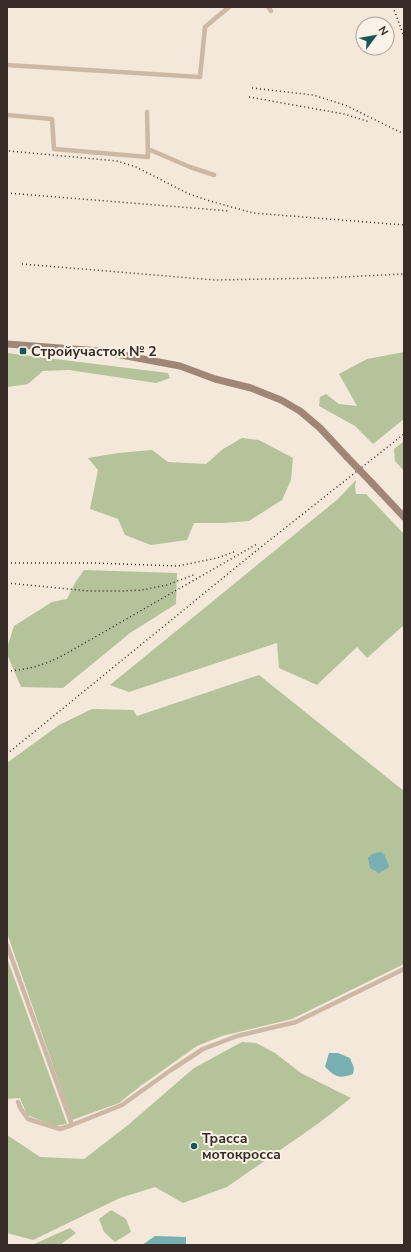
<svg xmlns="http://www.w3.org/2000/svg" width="411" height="1252" font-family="'Nunito Sans',sans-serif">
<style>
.green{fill:#b4c399}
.water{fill:#77afb2}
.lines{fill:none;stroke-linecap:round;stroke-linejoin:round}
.street{stroke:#ccb8a5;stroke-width:4.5}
.secondary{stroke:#a08676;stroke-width:7}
.rail{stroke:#372c27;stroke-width:1.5;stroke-dasharray:1 3;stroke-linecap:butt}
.secondary-bridge{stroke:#a08676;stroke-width:7}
.poi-dot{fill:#19565c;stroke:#fbf2e7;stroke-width:1.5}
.labels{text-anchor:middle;stroke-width:4;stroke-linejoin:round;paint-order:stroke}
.poi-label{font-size:14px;font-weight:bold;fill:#372c27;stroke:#fbf2e7;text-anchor:start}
</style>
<rect width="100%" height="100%" fill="#f3e8da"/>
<path class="green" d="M404,352V419L373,444L355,426L319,406L320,397L326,394L339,404L357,406L339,374L367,359Z
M7,353L168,373L170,378L156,383L69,370L43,371L28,384L7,387Z
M242,438L259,440L293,458L291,480L282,500L249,521L223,523H194L187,540L151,545L125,535L118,519L90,509L98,470L88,458L118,453L152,450L168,462L206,464L223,449Z
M404,441V471L395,461L394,449Z
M356,480L355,487L356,494H366L404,534V625L367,658L357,647L317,685L279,668L277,643L129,692L110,685L338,499Z
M84,570L177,573L176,604L130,633L63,688L21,687L7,654V648L14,626L52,602L67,599L75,583Z
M259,675L404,791V964L292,1019L222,1036L197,1046L139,1087L119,1103L72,1120L7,933V763L59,725L92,709L133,710L137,716Z
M7,958L67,1124L55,1126L27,1115L20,1098L7,1099Z
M242,1042L256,1043L275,1053L301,1073L351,1098L319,1123L227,1187L183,1203L155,1187L120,1198L33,1240L7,1233V1135L40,1157L84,1159L128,1125L194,1068Z
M111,1210L126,1219L131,1232L115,1242L104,1232L99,1219Z
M70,1228L76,1233L60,1245H32Z"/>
<path class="water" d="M381,852L384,854L389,866L388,868L379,873L370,868L368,858L372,854Z
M329,1053H338L350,1058L354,1068L353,1074C338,1079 336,1077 325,1067Z
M155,1236L186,1237V1245H142Z"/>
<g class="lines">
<path class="street" d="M268,7L271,11
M7,65L200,77L205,27L229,7
M7,115L52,119L54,149L148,157L147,112
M148,149L190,167L214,175
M7,945L72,1125L122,1105L171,1070L203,1049L237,1036L296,1022L404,969
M18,1102L21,1109L28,1119L60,1129L72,1125"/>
<path class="secondary" d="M7,344L100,351L180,366L215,379L251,388L281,400L300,411L320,428L347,457
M372,483L404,517"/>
<path class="rail" d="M392,7L395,12L404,37
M252,88L313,95L345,105L404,134
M249,97L344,114L370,122
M9,151L117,161L136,167L189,194L210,201L253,213L404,225
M7,193L230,211
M22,264L215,280L323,278L404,274
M7,563H93L178,566L217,558L237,551
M7,583L89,591H123L142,590L167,585L196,574
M7,671C27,670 44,665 62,656L257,544
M7,754L256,551L404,434"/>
<path class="secondary-bridge" d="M347,457L372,483"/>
</g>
<g class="poi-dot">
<rect x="19" y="347" width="8" height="8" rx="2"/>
<circle cx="194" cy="1146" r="4"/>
</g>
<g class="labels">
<g class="poi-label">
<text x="31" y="356">Стройучасток № 2</text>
<text x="202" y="1143">Трасса<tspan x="202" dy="16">мотокросса</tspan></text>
</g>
</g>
<rect width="411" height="1252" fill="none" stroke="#372c27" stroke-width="16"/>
<g transform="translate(375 36) rotate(58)"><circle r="19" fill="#fbf2e7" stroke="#ada39a"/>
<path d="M0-3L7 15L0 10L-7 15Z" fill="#19565c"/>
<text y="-6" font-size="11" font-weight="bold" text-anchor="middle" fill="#372c27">N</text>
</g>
</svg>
